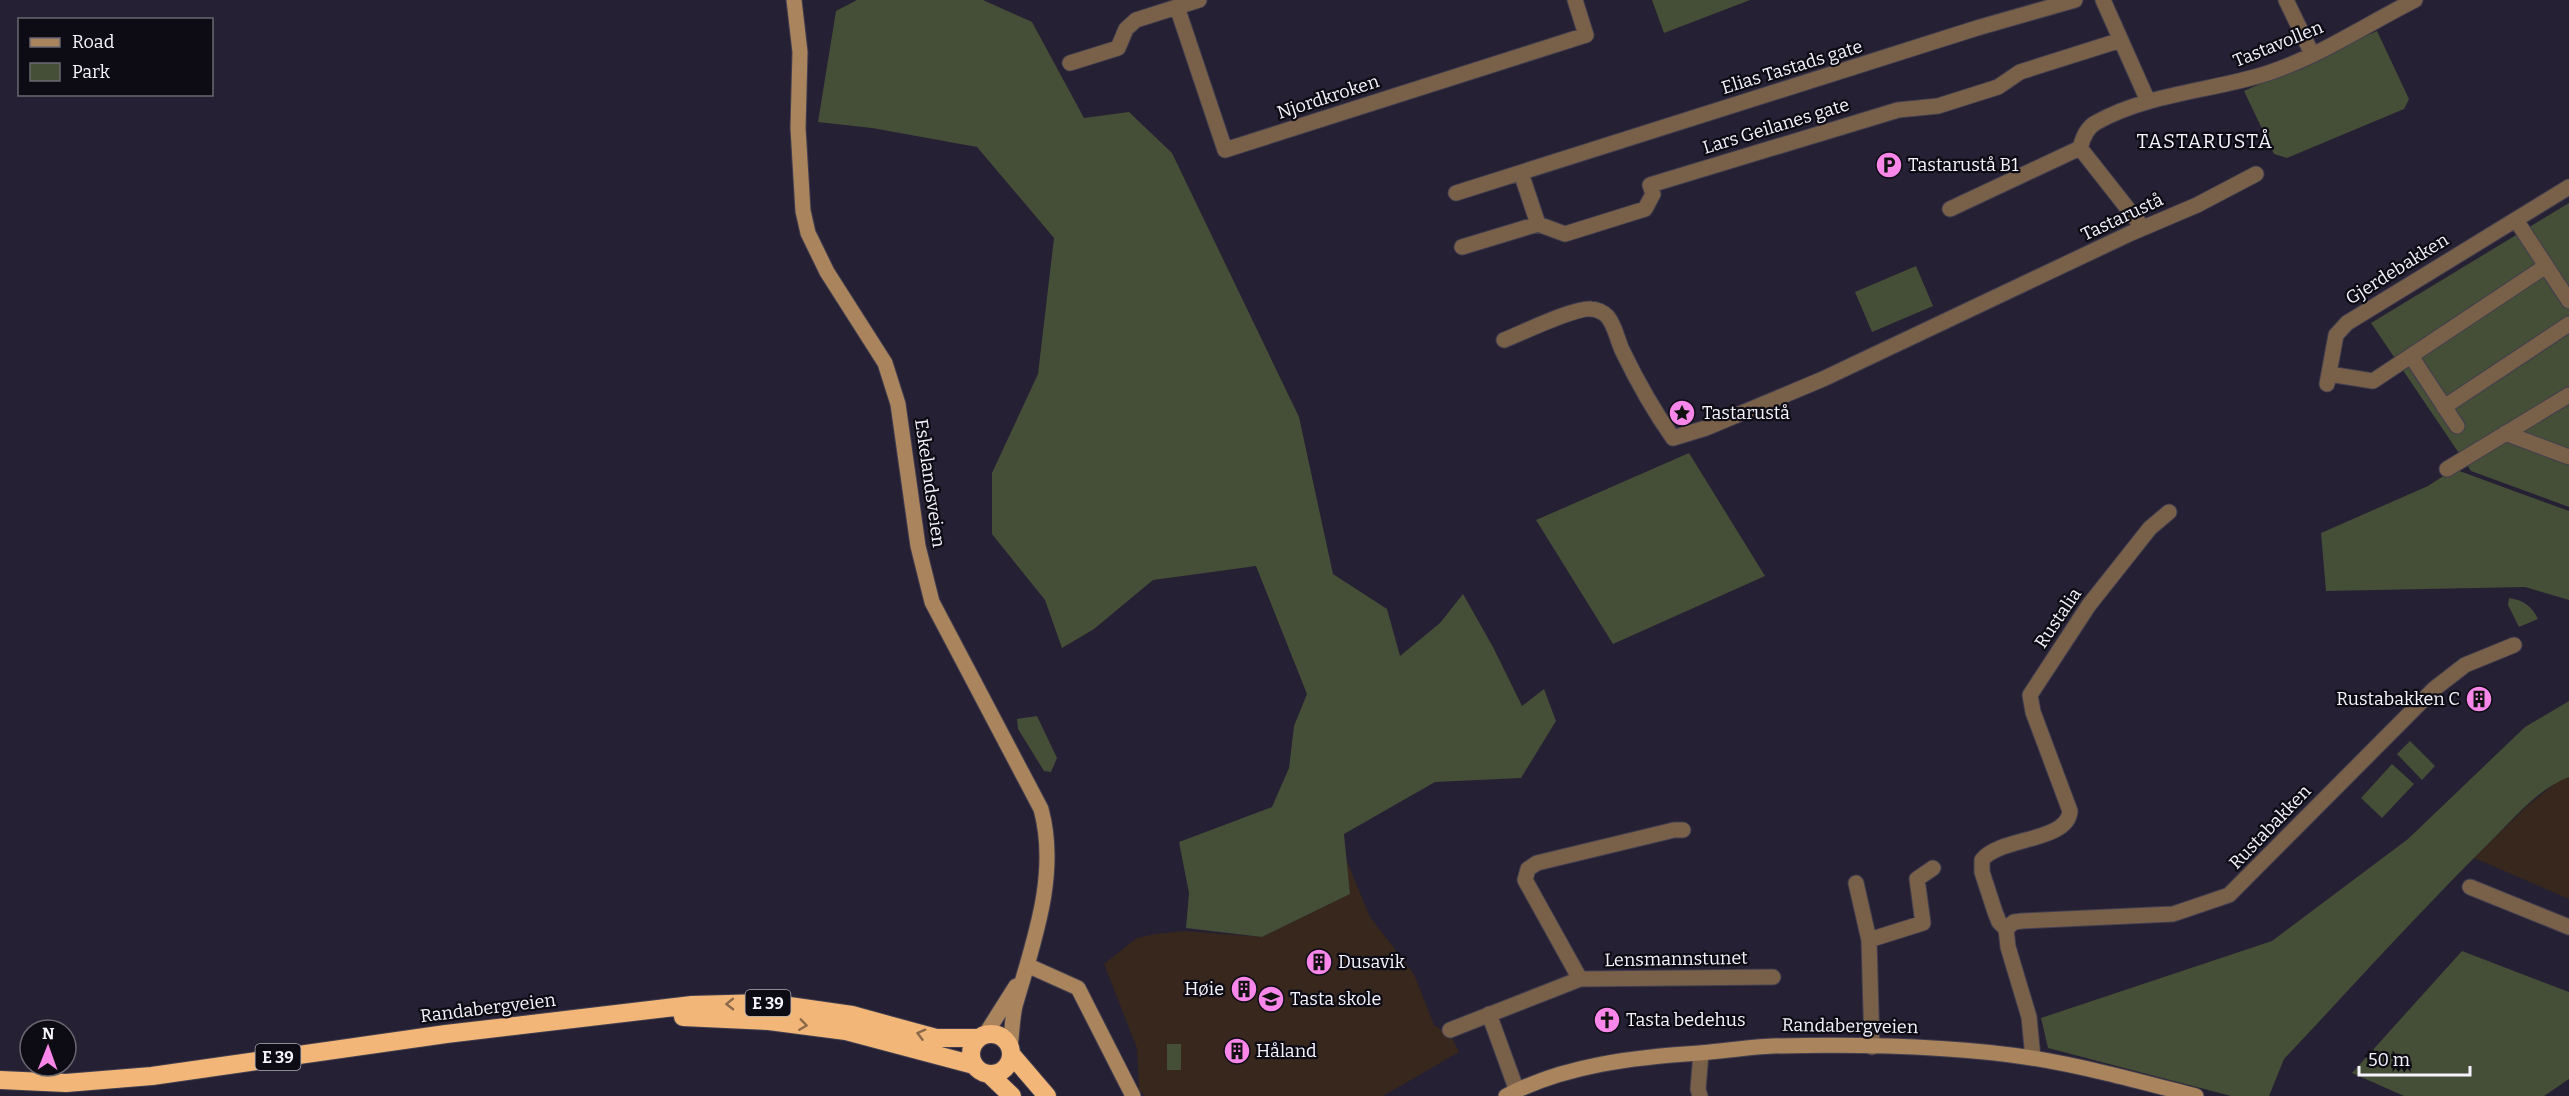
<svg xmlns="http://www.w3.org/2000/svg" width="2569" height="1096" font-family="Bitter,serif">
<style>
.education{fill:#37271d}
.green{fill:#454e37}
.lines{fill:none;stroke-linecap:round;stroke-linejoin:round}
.street-casing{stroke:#423e4f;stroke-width:17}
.secondary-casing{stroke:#423e4f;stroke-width:17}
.highway-casing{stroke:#423e4f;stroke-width:20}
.street{stroke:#796149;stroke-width:15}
.secondary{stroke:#a9845d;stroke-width:15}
.highway{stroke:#f2b778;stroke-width:18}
.oneway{stroke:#8b6a4b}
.labels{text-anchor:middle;stroke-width:4.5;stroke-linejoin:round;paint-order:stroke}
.shield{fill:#0d0b14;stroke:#afadb7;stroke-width:1.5}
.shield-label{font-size:16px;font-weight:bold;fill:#f5f3fd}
.street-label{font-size:18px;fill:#f5f3fd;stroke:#0d0b14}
.poi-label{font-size:18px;fill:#f5f3fd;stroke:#0d0b14;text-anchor:start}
.neighbourhood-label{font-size:20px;letter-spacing:1.5px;fill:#f5f3fd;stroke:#0d0b14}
</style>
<rect width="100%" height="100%" fill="#252033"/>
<path class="education" d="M2569,777V899L2474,858L2527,806L2558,781Z
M1346,859L1370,917L1414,974L1434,1025L1451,1036L1459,1052L1383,1096H1145L1139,1090L1137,1048L1104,964L1137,938L1155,934L1185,931L1262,937L1350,894Z"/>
<path class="green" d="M857,0H983L1032,22L1084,118L1129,112L1172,153L1299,417L1333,574L1387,609L1400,656L1440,623L1463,594L1493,647L1522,706L1544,689L1556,721L1521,778L1435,782L1344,834L1350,894L1262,937L1186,928L1189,893L1179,842L1272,807L1289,768L1294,726L1307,694L1256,566L1153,580L1094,629L1062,648L1045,600L992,534V473L1038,374L1054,238L977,147L872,128L818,122L836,11Z
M1652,0H1750L1664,33Z
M2377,31L2409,99L2404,109L2287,158L2274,154L2244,91Z
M2569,203V507L2471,471L2371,323Z
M1916,266L1933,306L1872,332L1855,292Z
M1689,453L1765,576L1613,644L1536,520Z
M2454,469L2569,511V600L2525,587L2326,591L2321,533L2428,486Z
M2509,598C2523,600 2532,606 2538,619L2519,627L2508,605Z
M2569,701V777C2539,788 2514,818 2492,840C2420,911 2353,986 2284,1059L2269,1096H2231L2048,1048L2041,1018L2272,941L2408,839L2525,727Z
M1037,716L1057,758L1051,772L1044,771L1018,729L1017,719Z
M2410,741L2435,766L2422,780L2397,754Z
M2392,764L2414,784L2382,818L2361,798Z
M2462,951L2569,992V1079L2544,1096H2404L2352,1073Z
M1167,1044H1181V1070H1167Z"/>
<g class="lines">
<defs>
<path id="street" d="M2103,0L2148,101
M2286,0L2312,54
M1177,7L1225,150L1586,35L1575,0
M1070,63L1118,48L1126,29L1136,20L1199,0
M1521,173L1538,224
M1456,193L1977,28L2075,0
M1950,209L2080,148
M2516,220L2569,301
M2143,228L2080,148C2083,137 2087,127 2097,122C2150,93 2212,91 2268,73C2320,56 2367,24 2415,0
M1462,247L1538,224L1565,234L1645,209L1653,194L1650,185L1898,110L1938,106L1998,87L2020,72L2121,40
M1504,340C1522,333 1575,307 1591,309C1596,309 1603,312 1607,316C1615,325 1617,339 1622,350C1637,381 1653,410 1673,438L1706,428L1823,379L2129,234L2197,205L2256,174
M2411,356L2457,426
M2329,374L2373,381L2546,266
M2327,384L2336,335L2347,323L2569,187
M2444,407L2569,324
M2505,433L2569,457
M2447,469L2569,395
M1856,883L1869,940L1872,1047
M2470,887L2569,927
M2006,929L2014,922L2022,921L2173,914L2229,895L2434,689L2465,665L2514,645
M1869,940L1923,923L1917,879L1933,868
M1580,979L1525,880L1528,869L1537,863L1674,830H1683
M1489,1014L1517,1091
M1450,1030L1580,979L1773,977
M2033,1058L2029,1017L2008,947L2006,929L1999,922L1995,912L1982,872V860C1999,837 2068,842 2070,811L2033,712L2030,695L2089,605L2150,528L2169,512
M1700,1096L1698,1089L1701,1053"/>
<path id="secondary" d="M794,0L800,52L798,128L803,211L808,233L827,272L885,363L898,404L918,546L932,602L1041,809C1059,875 1033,943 1015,1006C1012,1019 1012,1034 1010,1047
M1029,966L1078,988L1133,1096
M985,1035L1016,986
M1506,1096C1564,1065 1636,1057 1700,1053C1724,1051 1749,1047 1773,1046C1858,1044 1948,1045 2032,1058C2087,1067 2142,1082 2196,1096"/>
<path id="highway" d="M683,1017L769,1021L846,1031L974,1065
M971 1054a20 20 0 1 1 40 0a20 20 0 1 1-40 0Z
M1011,1054L1047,1096
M989,1074L1012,1096
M0,1080L66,1083L152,1076L446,1034L692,1005L768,1003L852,1015L936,1038H979"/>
</defs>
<use href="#street" class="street-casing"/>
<use href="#secondary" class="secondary-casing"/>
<use href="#highway" class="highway-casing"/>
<use href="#street" class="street"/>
<use href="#secondary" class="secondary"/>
<use href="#highway" class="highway"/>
</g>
<defs><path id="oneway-chevron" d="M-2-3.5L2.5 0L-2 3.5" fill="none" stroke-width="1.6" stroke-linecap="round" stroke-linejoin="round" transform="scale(1.5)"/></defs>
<g class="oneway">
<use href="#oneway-chevron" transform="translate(730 1004) rotate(179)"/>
<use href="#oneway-chevron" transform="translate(803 1025) rotate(8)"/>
<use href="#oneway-chevron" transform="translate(921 1034) rotate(-165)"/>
</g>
<defs>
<symbol id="parking-disc" viewBox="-11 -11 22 22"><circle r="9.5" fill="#f987e9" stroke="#0d0b14"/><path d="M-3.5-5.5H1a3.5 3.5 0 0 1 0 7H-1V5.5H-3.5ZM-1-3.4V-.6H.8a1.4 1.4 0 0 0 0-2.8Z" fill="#111"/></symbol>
<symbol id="sight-disc" viewBox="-11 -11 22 22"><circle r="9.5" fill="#f987e9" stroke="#0d0b14"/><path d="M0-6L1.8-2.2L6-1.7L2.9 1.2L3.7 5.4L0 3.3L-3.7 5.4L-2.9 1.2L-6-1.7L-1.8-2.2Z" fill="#111"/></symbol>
<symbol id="building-disc" viewBox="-11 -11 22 22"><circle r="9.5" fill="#f987e9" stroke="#0d0b14"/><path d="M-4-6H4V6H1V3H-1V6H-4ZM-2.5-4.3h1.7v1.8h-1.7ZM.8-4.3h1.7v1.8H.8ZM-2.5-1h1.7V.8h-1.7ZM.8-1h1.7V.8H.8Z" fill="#111"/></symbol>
<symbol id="school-disc" viewBox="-11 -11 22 22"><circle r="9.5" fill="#f987e9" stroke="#0d0b14"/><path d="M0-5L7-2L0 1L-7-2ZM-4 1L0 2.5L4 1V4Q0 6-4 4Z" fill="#111"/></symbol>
<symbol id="church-disc" viewBox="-11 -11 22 22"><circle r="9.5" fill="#f987e9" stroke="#0d0b14"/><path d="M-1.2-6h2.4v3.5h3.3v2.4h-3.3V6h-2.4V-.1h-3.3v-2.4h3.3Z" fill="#111"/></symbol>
</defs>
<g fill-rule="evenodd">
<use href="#parking-disc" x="1874" y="150" width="30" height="30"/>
<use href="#sight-disc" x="1667" y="398" width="30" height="30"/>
<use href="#building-disc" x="2464" y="684" width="30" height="30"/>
<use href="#building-disc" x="1304" y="947" width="30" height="30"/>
<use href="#building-disc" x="1229" y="974" width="30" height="30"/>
<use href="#school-disc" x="1256" y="984" width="30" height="30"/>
<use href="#church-disc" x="1592" y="1005" width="30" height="30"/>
<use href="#building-disc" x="1222" y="1036" width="30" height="30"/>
</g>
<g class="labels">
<g class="shield">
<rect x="745.5" y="990" width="45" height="26" rx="4.5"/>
<rect x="255.5" y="1044" width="45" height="26" rx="4.5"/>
</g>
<g class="shield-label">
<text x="768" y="1009">E 39</text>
<text x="278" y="1063">E 39</text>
</g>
<g class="street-label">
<text transform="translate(2278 44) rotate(-22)" y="6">Tastavollen</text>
<text transform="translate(1792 67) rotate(-17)" y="6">Elias Tastads gate</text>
<text transform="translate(1328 97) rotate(-18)" y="6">Njordkroken</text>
<text transform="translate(1776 126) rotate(-17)" y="6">Lars Geilanes gate</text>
<text transform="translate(2122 217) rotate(-25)" y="6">Tastarustå</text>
<text transform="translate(2397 269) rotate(-32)" y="6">Gjerdebakken</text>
<text transform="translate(930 483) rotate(82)" y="6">Eskelandsveien</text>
<text transform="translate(2058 618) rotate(-56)" y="6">Rustalia</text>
<text transform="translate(2270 827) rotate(-46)" y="6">Rustabakken</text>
<text transform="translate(1676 959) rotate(-1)" y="6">Lensmannstunet</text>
<text transform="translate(488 1008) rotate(-7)" y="6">Randabergveien</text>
<text transform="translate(1850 1026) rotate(1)" y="6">Randabergveien</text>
</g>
<g class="poi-label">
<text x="1908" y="171">Tastarustå B1</text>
<text x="1702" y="419">Tastarustå</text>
<text x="2460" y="705" text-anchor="end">Rustabakken C</text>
<text x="1338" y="968">Dusavik</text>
<text x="1224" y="995" text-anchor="end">Høie</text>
<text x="1290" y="1005">Tasta skole</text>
<text x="1626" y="1026">Tasta bedehus</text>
<text x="1256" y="1057">Håland</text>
</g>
<g class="neighbourhood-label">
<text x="2205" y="148">TASTARUSTÅ</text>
</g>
</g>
<rect x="18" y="18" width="195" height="78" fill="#0d0b14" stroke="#6a6871" stroke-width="1.5"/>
<rect x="30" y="38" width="30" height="9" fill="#a9845d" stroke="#6a6871" stroke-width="1.5"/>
<text x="72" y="48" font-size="18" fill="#f5f3fd">Road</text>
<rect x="30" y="63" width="30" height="18" fill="#454e37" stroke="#6a6871" stroke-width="1.5"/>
<text x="72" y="78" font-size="18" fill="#f5f3fd">Park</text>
<g transform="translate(48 1048) rotate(1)"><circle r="28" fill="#0d0b14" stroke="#6a6871" stroke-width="1.5"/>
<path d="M0-4.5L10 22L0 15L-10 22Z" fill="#f987e9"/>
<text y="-9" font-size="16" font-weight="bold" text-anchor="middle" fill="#f5f3fd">N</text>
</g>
<path d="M2359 1066v9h111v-9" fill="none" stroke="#f5f3fd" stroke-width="3"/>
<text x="2368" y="1066" font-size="18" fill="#f5f3fd" stroke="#0d0b14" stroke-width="4.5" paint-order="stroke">50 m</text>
</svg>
